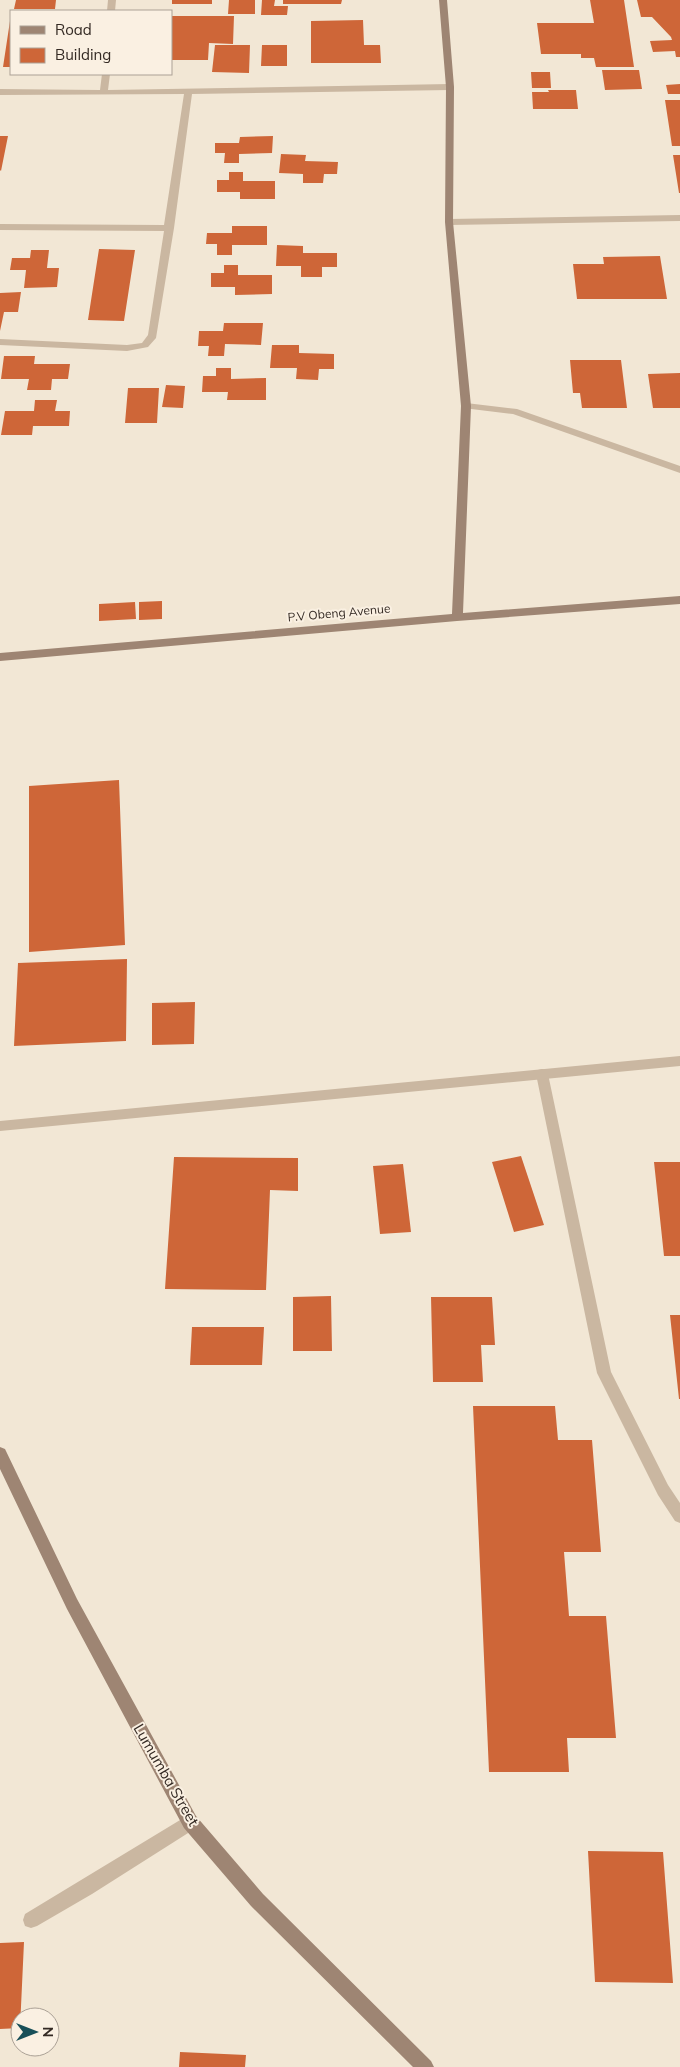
<svg xmlns="http://www.w3.org/2000/svg" width="680" height="2067" font-family="Mulish,sans-serif">
<style>
.building{fill:#ce6638}
.lines{fill:none;stroke-linecap:round;stroke-linejoin:round}
.lane{fill:#cab7a1;fill-rule:evenodd}
.street{fill:#cab7a1;fill-rule:evenodd}
.secondary{fill:#9e8573;fill-rule:evenodd}
.labels{text-anchor:middle;stroke-width:4;stroke-linejoin:round;paint-order:stroke}
.street-label{font-size:12px;fill:#342a24;stroke:#faf0e2}
.near-street-label{font-size:15px;fill:#342a24;stroke:#faf0e2}
</style>
<rect width="100%" height="100%" fill="#f2e7d5"/>
<path class="building" d="M16,0H56L55,9H14Z
M172,0H212V4H172Z
M229,0H255V14H228Z
M262,0H275L274,6H288L287,15H261Z
M283,0H342L341,4H283Z
M590,0H624L634,67H596L594,58H581V54H541L537,23H594Z
M637,0H680V57H676L675,51L653,52L650,41L672,40L671,37L652,17H641Z
M171,16H234L233,44L209,43L208,60H171Z
M363,20L364,45H380L381,63H311V21Z
M10,21L11,67H3Z
M215,45H250L249,73L212,72Z
M262,45H287V66H261Z
M602,70H639L642,89L605,90Z
M531,72H550L551,88H532Z
M680,84V94H668L666,85Z
M548,90H576L578,109H533L532,92H549Z
M665,100H680V146H672Z
M0,136H8L1,171L0,170Z
M273,136L272,153L239,154V163H224L225,153H215V143H239L240,137Z
M281,154L306,155L305,161L338,162L337,174H324L323,183H303V174L279,173Z
M673,155H680V193H679Z
M229,172H243V181H275V199H240V192H217V180H229Z
M232,226H267V245H232V255H217V244H206L207,233H232Z
M277,245L303,246V253H337V267H322V277H301V266H276Z
M99,249L135,250L124,321L88,320Z
M31,250H49L47,268H59L57,287L24,288L26,270H10L12,258H30Z
M660,256L667,299H577L573,264H604L603,257Z
M224,265H238V275H272V294L235,295V287H211V273H224Z
M21,292L18,312H4L0,331V293Z
M224,323H263L261,345L225,344L224,356H208L209,346H198L199,331H223Z
M272,345H299V353L334,354V369H319L318,380L296,379L297,368H270Z
M4,356H35L34,364H70L68,379H52L51,390H27L29,379H1Z
M570,360H621L627,408H582L580,393H573Z
M216,368H231V379L266,378V400H227L228,392H202L203,376H216Z
M680,373V408H653L648,374Z
M166,385L185,386L183,408L162,407Z
M128,388H159L157,423H125Z
M35,400H57L55,411H70L69,426H33L32,435H1L5,411H34Z
M162,601V619L139,620V602Z
M135,602L136,619L99,621V604Z
M119,780L125,945L29,952V786Z
M127,959L126,1041L14,1046L18,963Z
M195,1002L194,1044L152,1045V1003Z
M521,1156L544,1225L514,1232L492,1162Z
M174,1157L298,1158V1191L270,1190L266,1290L165,1289Z
M654,1162H680V1256H664Z
M403,1164L411,1232L380,1234L373,1166Z
M331,1296L332,1351H293V1297Z
M431,1297H492L495,1345H481L483,1382H433Z
M670,1315H680V1399H679Z
M192,1327H264L262,1365H190Z
M473,1406H555L558,1440H592L601,1552H564L569,1616H606L616,1738H567L569,1772H489Z
M588,1851L663,1852L673,1983L595,1982Z
M24,1942L20,2028L0,2029V1943Z
M180,2052L246,2055L245,2067H179Z"/>
<g class="lines">
<path class="lane" d="M542,1069L546,1070L548,1074L611,1372L668,1485L680,1503V1523L675,1521L658,1495L597,1373L536,1074L538,1070Z
M190,1814L196,1816L198,1822L196,1828L92,1894L37,1926L31,1928L25,1926L23,1920L25,1914Z"/>
<path class="street" d="M108,0H116L115,11H107Z
M102,74H110L108,90L450,84L454,87L450,90L192,94L174,228L156,338L148,347L127,351L0,345V339L127,345L142,343L148,335L164,231L0,230V224L164,225L184,94L0,95V89L100,90Z
M680,215V221L449,225L445,222L449,219Z
M466,403L517,409L680,466V473L513,414L463,408L461,406Z
M680,1056V1066L0,1131V1121Z"/>
<path class="secondary" d="M439,0H447L454,87L453,222L471,406L463,613L680,596V604L457,621L0,661V653L452,614L461,406L445,222L446,87Z
M0,1447L5,1449L77,1599L196,1816L263,1894L431,2061L434,2067H413L251,1906L184,1828L67,1609L0,1469Z"/>
</g>
<g class="labels">
<g class="street-label">
<text transform="translate(339 613) rotate(-5)" y="4">P.V Obeng Avenue</text>
</g>
<g class="near-street-label">
<text transform="translate(166 1775) rotate(60)" y="5">Lumumba Street</text>
</g>
</g>
<rect x="10" y="10" width="162" height="65" fill="#faf0e2" stroke="#aba196"/>
<rect x="20" y="26" width="25" height="8" fill="#9e8573" stroke="#aba196"/>
<text x="55" y="35" font-size="15" fill="#342a24">Road</text>
<rect x="20" y="48" width="25" height="15" fill="#ce6638" stroke="#aba196"/>
<text x="55" y="60" font-size="15" fill="#342a24">Building</text>
<g transform="translate(35 2032) rotate(90)"><circle r="24" fill="#faf0e2" stroke="#aba196"/>
<path d="M0-4L9 19L0 12L-9 19Z" fill="#184f58"/>
<text y="-8" font-size="14" font-weight="bold" text-anchor="middle" fill="#342a24">N</text>
</g>
</svg>
